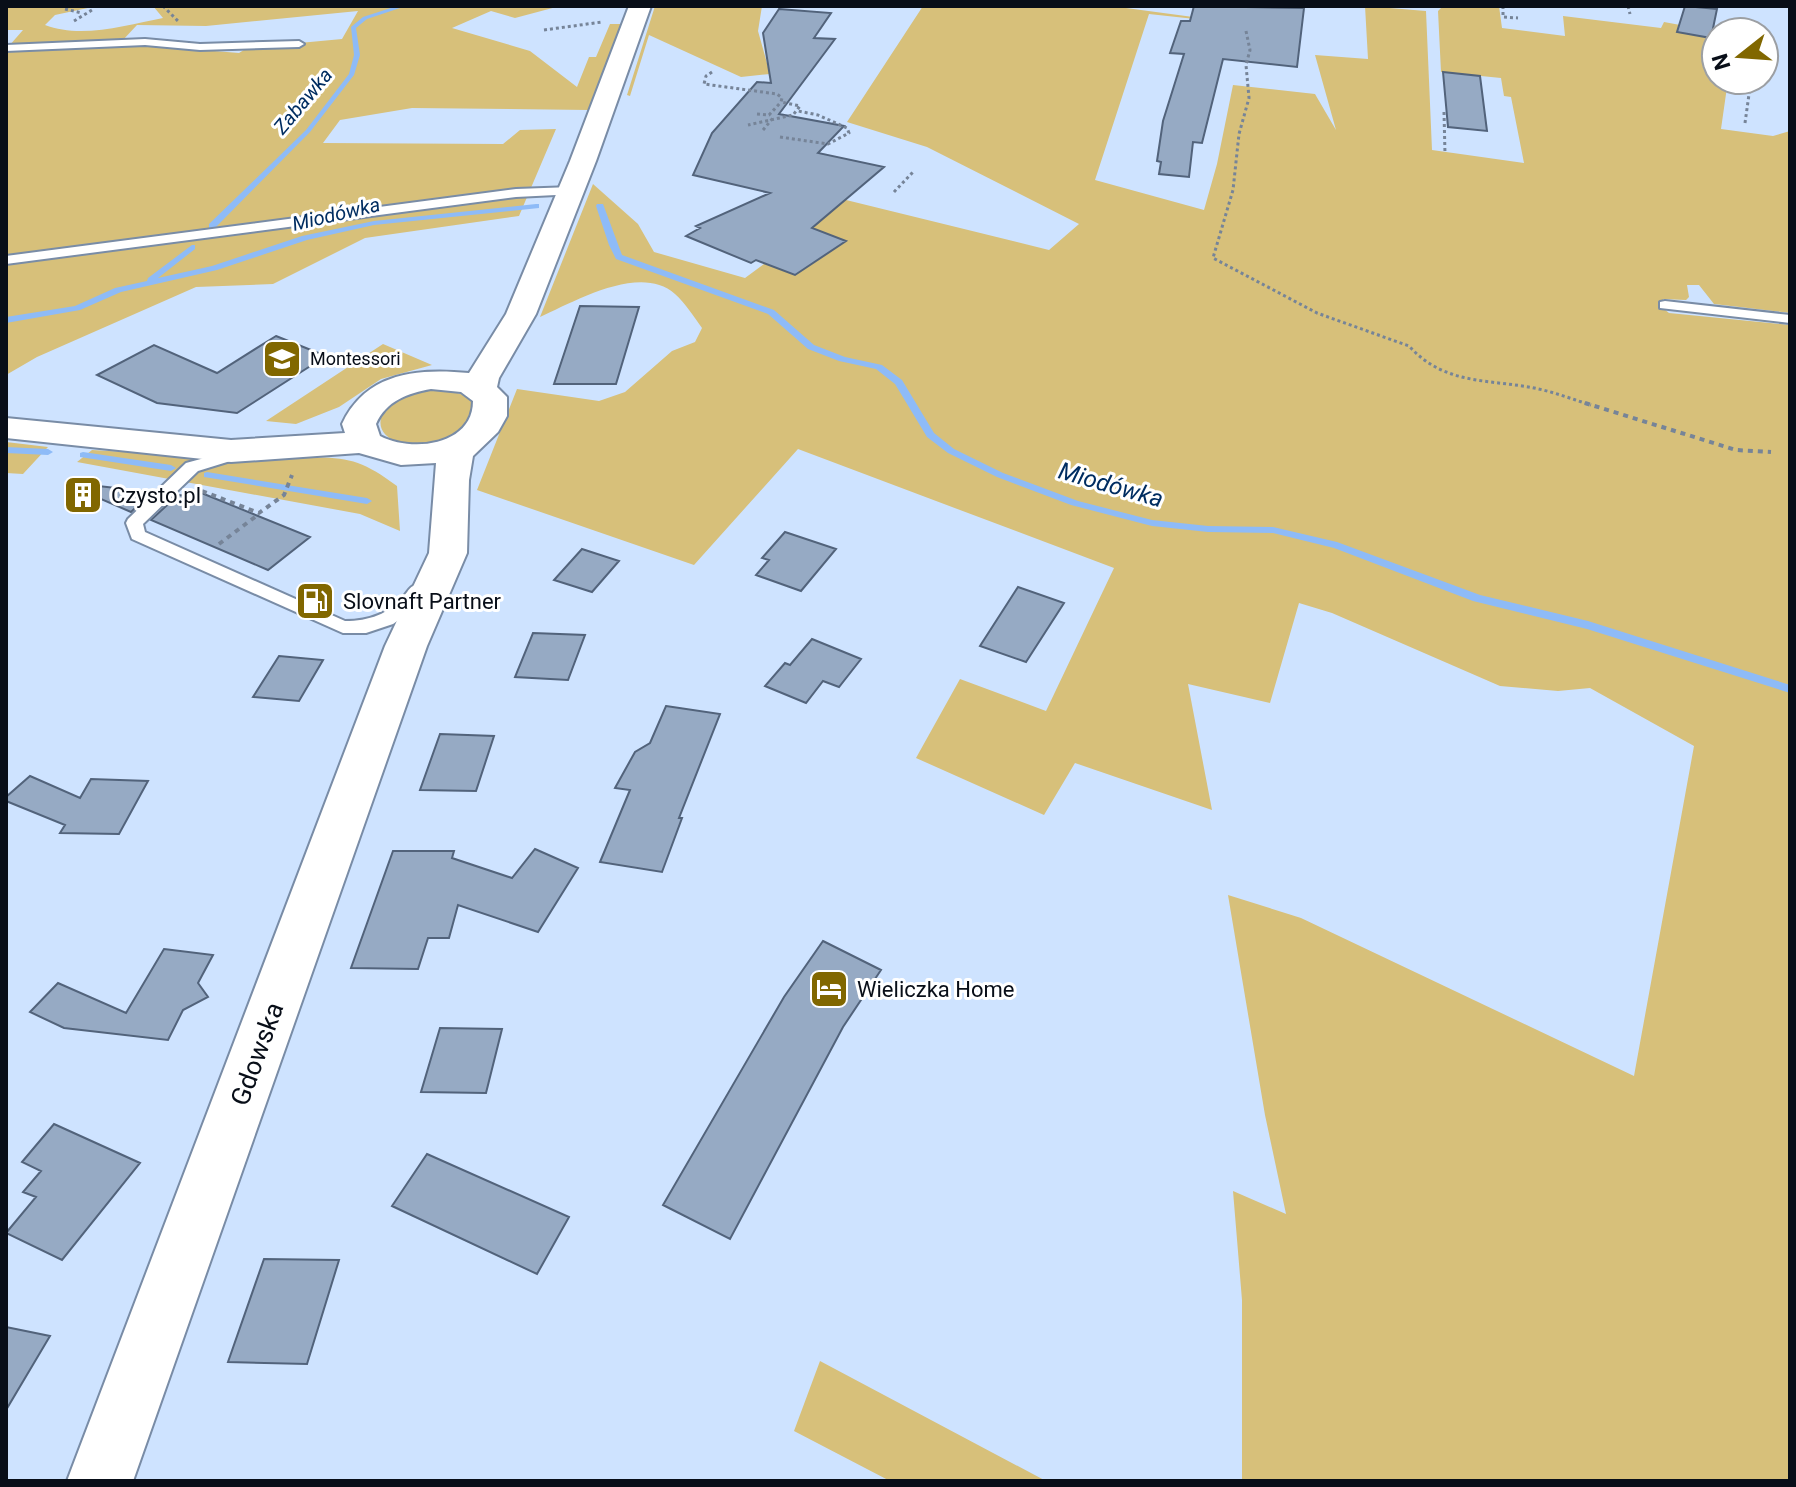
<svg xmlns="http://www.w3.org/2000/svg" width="1796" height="1487" font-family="Roboto,sans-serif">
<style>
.green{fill:#d7c07a}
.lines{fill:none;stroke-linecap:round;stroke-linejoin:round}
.stream{fill:#8ebbf7;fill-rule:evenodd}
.building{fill:#96aac4;stroke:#52637b;stroke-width:2}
.service-casing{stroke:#798ca6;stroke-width:4}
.secondary-casing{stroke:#798ca6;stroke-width:4}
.path-far1{stroke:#768498;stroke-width:3;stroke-dasharray:3 3;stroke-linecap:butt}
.path{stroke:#768498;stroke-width:4;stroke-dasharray:5 5;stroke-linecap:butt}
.service{fill:#fff;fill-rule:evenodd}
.secondary{fill:#fff;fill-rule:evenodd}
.labels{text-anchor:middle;stroke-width:6;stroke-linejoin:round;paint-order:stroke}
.far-poi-label{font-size:18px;fill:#080e18;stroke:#fff;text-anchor:start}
.far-water-label{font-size:20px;font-style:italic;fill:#002d61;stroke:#fff}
.poi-label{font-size:22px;fill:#080e18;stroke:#fff;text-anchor:start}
.water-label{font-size:24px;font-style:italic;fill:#002d61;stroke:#fff}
.near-street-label{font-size:26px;fill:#080e18;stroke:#fff}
</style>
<rect width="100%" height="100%" fill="#cee3ff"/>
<path class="green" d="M6,6H97L55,15L45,25C81,39 127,25 163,18L153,6H560L515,18L491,11L452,28L530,51L577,87L589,57H596L610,24H622L589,110L412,108L340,120L323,143L503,144L520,130L556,129L519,216L365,238L273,284L196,287L37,357L6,375V263L140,248L155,239L6,255V50L140,45L239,53L247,48L342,39L358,11L206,26L137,25L122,41L9,46L23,30H6Z
M655,6H762L758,31L770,74L741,77L649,35L630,96L627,95Z
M923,6H1111L1238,23L1239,6H1242L1241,24L1149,14L1095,180L1204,210L1217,164L1233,85L1315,94L1336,130L1315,55L1368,59L1365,6L1426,11L1432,150L1524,163L1511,97L1504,96L1501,78L1441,72L1438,11L1443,6H1499L1502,28L1565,36L1563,16L1661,28L1664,22L1718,32L1716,80H1728L1721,129L1773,136L1790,131V313L1714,304L1699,285H1687L1689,297L1686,300L1663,299L1664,309L1669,313L1790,325V1481H1242V1300L1233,1191L1286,1214L1265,1115L1228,895L1301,918L1634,1076L1694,746L1590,688L1558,691L1500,686L1332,613L1299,603L1270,703L1188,684L1212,810L1075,763L1044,815L916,758L960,679L1046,711L1114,568L798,449L694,565L477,490L517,389L599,401L625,392L672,351L695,342L702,328C694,317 685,303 675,294C640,263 574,302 540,317L593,184L638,224L654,252L745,278L810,230L842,199L1049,250L1079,224L927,147L847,122Z
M383,344L432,365L381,379L339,407L296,424L266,421Z
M431,389C518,392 454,456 401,443C375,436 374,414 396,401C407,394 419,392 431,389Z
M6,442L48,447L23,474L6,473Z
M92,450L226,458L295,454L298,458C343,456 360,458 397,486L400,531L360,514L77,462Z
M820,1361L1046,1481H890L794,1431Z"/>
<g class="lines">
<path class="stream" d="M397,6H406L367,19L356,28L360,55L354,75L310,132L215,228H209V224L306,130L349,74L354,55L351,27L363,17Z
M536,204H539V208L374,225L307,240L217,270L121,292L80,310L6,323V317L75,306L115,288L147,281L148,278L192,245H195V249L158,278L212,266L302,236L374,221Z
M597,204H603L622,255L774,310L814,345L845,357L882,365L902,380L934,433L954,449L1003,473L1078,501L1152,520L1208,526L1273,527L1337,542L1480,595L1588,621L1790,685V693L1587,629L1473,601L1334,548L1273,533L1208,532L1152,526L1071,505L997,477L948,453L927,437L895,384L876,369L839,361L808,349L768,314L616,259L609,245L596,206Z
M6,447L48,449L53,452L48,455L6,453Z
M83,452L171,465L176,468L171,471L80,457V453Z
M207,472L367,498L372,501L367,504L204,477V473Z"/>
</g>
<path class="building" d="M1194,6L1304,8L1297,67L1223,59L1202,143L1193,142L1189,177L1159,174L1161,162L1157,161L1163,121L1184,54L1170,53L1181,21H1190Z
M1685,6L1717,9L1711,38L1677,32Z
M779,9L831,13L814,38L835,39L779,114L844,126L818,153L884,167L812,228L846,241L795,275L756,260L751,263L686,236L700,228L696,226L770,193L693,175L712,133L757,82L771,83L763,33Z
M1443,72L1480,76L1487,131L1448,127Z
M580,306L639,307L616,384H554Z
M276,336L326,356L237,413L157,403L97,375L154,345L217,373Z
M89,485L152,492L131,512L87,493Z
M199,492L310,537L268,570L151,520L178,495L192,496Z
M785,532L836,549L801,591L756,575L769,560L762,558Z
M582,549L619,561L592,592L554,580Z
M1018,587L1064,603L1026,662L980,646Z
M533,633L585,635L568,680L515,677Z
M812,639L861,659L839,687L823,681L806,703L765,686L785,663L790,665Z
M279,656L323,660L299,701L253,697Z
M666,706L720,714L679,818H682L662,872L600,862L630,790L615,788L635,752L650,743Z
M440,734L494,736L476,791L420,790Z
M30,776L80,798L91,779L148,781L119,834L60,833L65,825L6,801V797Z
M535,849L578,868L538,932L458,905L449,938H428L418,969L351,968L393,851H454L452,858L512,878Z
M823,941L881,970L843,1027L730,1239L663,1205L784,997Z
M164,949L213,955L198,983L208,997L183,1010L168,1040L64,1028L30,1012L58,983L126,1013Z
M440,1028L502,1029L486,1093L421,1092Z
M54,1124L140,1163L62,1260L6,1233L36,1197L23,1192L41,1171L22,1162Z
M427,1154L569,1217L537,1274L392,1206Z
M264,1259L339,1260L307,1364L228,1362Z
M6,1327L50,1336L6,1410Z"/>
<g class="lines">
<defs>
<path id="service" d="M145,39L200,44L299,41L304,44L299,47L200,50L145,45L6,51V45Z
M572,187L576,188V194L516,197L6,264V256L516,189Z
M1665,301L1790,315V323L1660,308V302Z
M234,450L240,452V458L198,471L143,524L145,532L345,621C369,621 389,614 404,596C409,590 410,586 418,584L427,590L410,612L393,624L366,633H343L132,539L126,523L128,519L186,463Z"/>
<path id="secondary" d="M629,6H651L596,161L536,314L499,378L497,387L507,397V416L498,432L473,456L469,480L467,553L427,646L133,1481H67L385,646L429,553L436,463L401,465L359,453L231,462L6,438V418L231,440L345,433L342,424C366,372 418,368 469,373L506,314L570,161ZM431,389L461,392L473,401C473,445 413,453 380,436L376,424C386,401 408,393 431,389Z"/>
</defs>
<use href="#service" class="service-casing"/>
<use href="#secondary" class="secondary-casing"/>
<path class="path-far1" d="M163,6L178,21
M685,6H765
M1503,6V17L1518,18
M1628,6L1630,14
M65,9L82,13
M74,21L92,10
M544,30L602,22
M1246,31L1250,50L1246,65L1249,98L1239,134L1233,190L1213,258L1317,313L1409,346C1447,388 1495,378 1543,390C1559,394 1575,400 1591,405
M1764,37H1776
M712,72L706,76L704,84L777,94L782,98L781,102L800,106L793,115L748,125
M1444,112L1445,154
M757,114L769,115L781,102
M1745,123L1751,80
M763,130L773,118
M780,137L828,144L849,133L847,128L818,115L798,111
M894,192L913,172"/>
<path class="path" d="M1585,403L1736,450L1771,452
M202,491L259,513L284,495L292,475
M219,544L259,514"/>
<use href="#service" class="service"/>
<use href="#secondary" class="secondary"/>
</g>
<defs>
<symbol id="school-square" viewBox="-11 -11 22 22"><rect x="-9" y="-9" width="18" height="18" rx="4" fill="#816700" stroke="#fff"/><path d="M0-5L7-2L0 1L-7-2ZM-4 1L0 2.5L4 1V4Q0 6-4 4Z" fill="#fff"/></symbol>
<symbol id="building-square" viewBox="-11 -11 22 22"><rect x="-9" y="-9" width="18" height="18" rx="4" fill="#816700" stroke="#fff"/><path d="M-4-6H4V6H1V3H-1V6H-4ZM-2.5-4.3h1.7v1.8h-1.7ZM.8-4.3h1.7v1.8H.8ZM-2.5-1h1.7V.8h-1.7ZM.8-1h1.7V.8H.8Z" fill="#fff"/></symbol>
<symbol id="fuel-square" viewBox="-11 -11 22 22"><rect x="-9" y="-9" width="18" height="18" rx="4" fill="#816700" stroke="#fff"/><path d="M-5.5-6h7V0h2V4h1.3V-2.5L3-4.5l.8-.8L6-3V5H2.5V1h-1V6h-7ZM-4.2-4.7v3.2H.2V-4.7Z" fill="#fff"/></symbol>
<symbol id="hotel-square" viewBox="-11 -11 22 22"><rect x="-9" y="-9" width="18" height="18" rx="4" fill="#816700" stroke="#fff"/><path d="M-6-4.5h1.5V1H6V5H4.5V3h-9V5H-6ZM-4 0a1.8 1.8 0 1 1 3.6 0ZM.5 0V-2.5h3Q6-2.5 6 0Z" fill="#fff"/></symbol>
</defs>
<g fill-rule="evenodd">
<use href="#school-square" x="260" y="337" width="44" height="44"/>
<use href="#building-square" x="61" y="473" width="44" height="44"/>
<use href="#fuel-square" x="293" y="579" width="44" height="44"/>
<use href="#hotel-square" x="807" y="967" width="44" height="44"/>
</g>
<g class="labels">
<g class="far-poi-label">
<text x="310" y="365">Montessori</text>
</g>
<g class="far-water-label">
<text transform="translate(303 101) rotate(-50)" y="7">Zabawka</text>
<text transform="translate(336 214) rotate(-13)" y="7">Miodówka</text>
</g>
<g class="poi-label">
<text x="111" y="503">Czysto.pl</text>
<text x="343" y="609">Slovnaft Partner</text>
<text x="857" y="997">Wieliczka Home</text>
</g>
<g class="water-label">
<text transform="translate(1111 485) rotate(16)" y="8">Miodówka</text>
</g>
<g class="near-street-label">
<text transform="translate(257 1054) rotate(-70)" y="9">Gdowska</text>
</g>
</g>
<rect width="1796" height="1487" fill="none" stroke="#080e18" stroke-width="16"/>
<g transform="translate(1740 56) rotate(253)"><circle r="38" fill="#ffffff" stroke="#9c9fa3" stroke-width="2"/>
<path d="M0-6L14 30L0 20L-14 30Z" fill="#816700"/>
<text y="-12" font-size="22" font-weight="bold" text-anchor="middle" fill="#080e18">N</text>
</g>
</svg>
